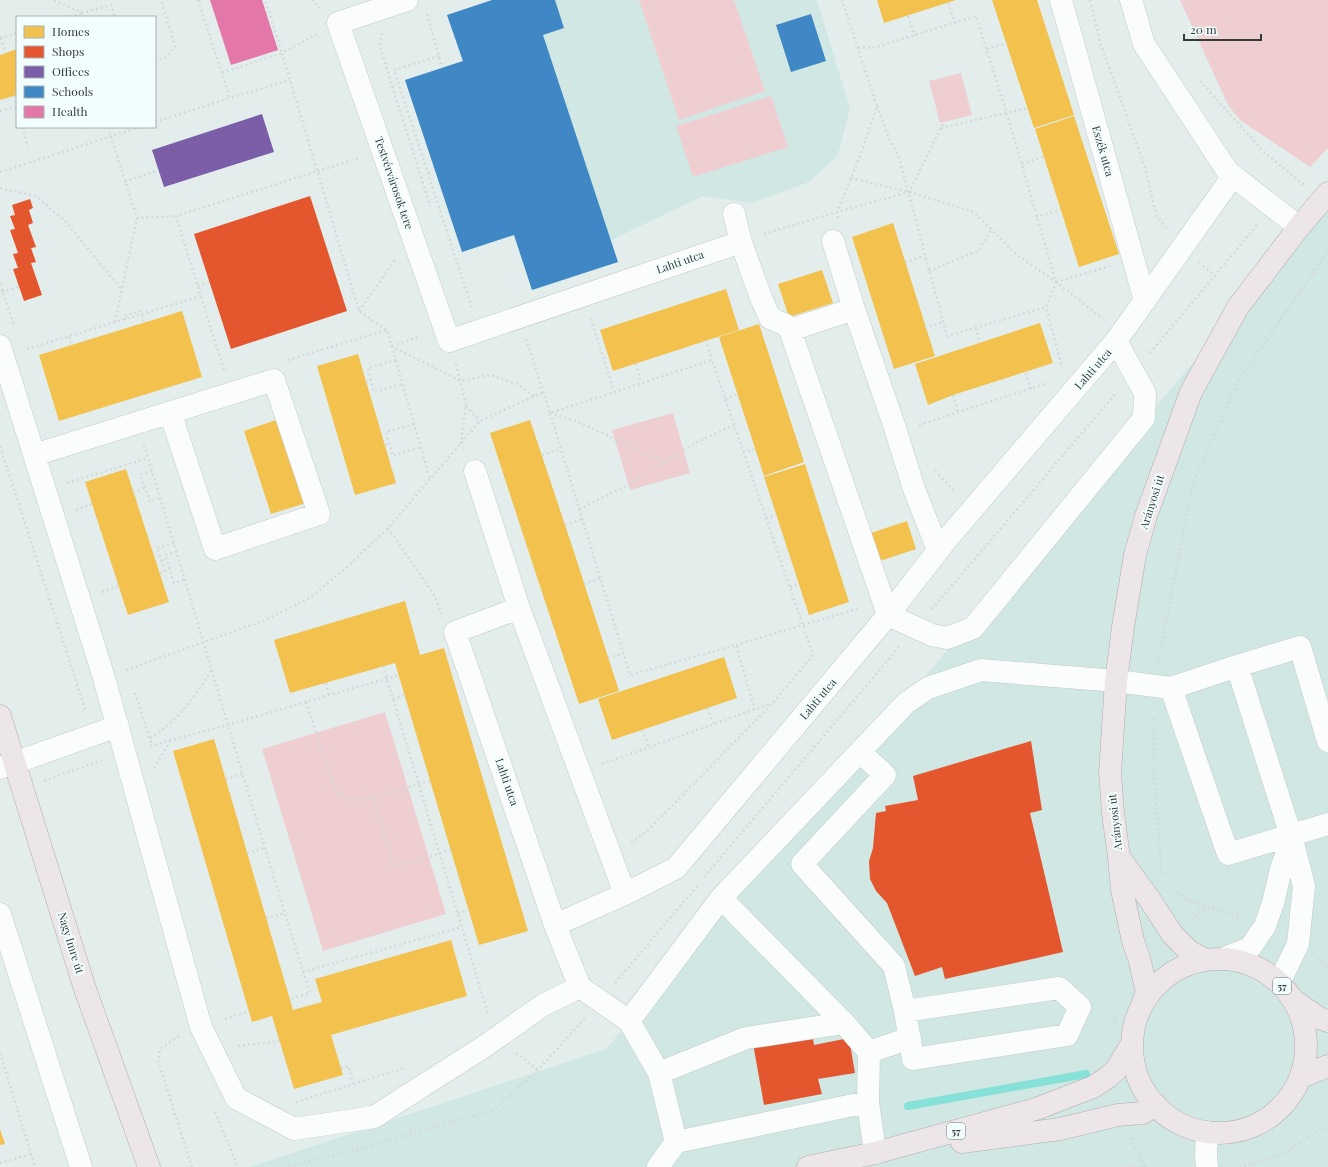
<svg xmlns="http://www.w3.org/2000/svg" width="1328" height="1167" font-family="'Playfair Display',serif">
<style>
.built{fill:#d1e7e4}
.green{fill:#efced2}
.homes{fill:#f2c14e}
.shops{fill:#e4572e}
.offices{fill:#7b5ea7}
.schools{fill:#3f88c5}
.health{fill:#e377a8}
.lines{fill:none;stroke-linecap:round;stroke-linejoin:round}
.stream{stroke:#86e1d8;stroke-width:8}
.minor-casing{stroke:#c2cbc9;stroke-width:23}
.major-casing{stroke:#b3abac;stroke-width:23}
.path{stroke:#d5d9d8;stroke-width:2.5;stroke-dasharray:2 3;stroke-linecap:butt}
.minor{stroke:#fbfcfc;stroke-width:22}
.major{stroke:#ece6e8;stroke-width:22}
.labels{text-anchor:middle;stroke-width:4;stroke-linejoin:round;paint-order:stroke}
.shield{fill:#f2fefd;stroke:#6d7675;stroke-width:1}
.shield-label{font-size:10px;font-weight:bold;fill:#343c3b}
.street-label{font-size:11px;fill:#343c3b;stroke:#f2fefd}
</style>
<rect width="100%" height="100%" fill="#e3eeec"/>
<path class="built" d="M492,0H817L850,109L838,155L809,182L751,203L703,196L611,240L618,262L532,290L514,235L462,252L405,80L462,61L447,15Z
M1328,205V1167H250L606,1049Z"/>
<path class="green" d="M639,0H734L765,91L679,120Z
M1180,0H1328V148L1310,167L1240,120L1228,105Z
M961,73L972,115L940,123L929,81Z
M771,96L788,147L693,177L676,126Z
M673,413L690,473L630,490L612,430Z
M385,712L446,914L323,951L262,749Z"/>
<path class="homes" d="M877,0H956L884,23Z
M992,0H1037L1074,115L1034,128Z
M17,49V95L0,100V55Z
M1074,116L1119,254L1079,267L1035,129Z
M893,223L935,356L894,369L852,237Z
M822,270L833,303L789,317L778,284Z
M726,289L739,330L613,371L600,330Z
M182,311L202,377L59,421L39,355Z
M1040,323L1053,363L953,395L928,405L915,364Z
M759,324L804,462L764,476L719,337Z
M358,354L396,483L355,495L317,366Z
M279,419L306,503L271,514L244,431Z
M530,420L574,552L533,565L490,433Z
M805,464L849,602L809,615L764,477Z
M126,469L169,602L128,615L85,482Z
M907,521L916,549L880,561L871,533Z
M574,552L619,691L579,704L533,565Z
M405,601L420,655L444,648L528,931L479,945L395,663L290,693L274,640Z
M724,657L737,698L612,740L598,699Z
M214,739L293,1010L322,1002L315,979L451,940L467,996L331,1035L343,1075L294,1089L272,1016L252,1022L173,751Z
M0,1129L5,1144L0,1145Z"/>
<path class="shops" d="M310,196L347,311L231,349L194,234Z
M30,199L33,208L29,210L33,223L28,225L36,247L31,248L36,262L31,263L42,295L24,301L13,269L18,268L13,254L18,253L10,230L15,229L10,216L15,215L12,205Z
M1031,741L1042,810L1030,813L1063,952L945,979L942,967L915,976L887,903L876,891L870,879L869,861L873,848L876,813L886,811L885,806L918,800L913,776Z
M811,1027L814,1045L849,1038L855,1073L818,1079L822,1094L764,1105L752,1038Z"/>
<path class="offices" d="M262,114L274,152L164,187L152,150Z"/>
<path class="schools" d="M492,0H555L564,28L543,35L618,262L532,290L514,235L462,252L405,80L463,61L447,15Z
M811,14L826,61L791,72L776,25Z"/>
<path class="health" d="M210,0H262L278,50L231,65Z"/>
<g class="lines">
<path class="stream" d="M908,1106L1086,1074"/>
<defs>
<path id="minor" d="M407,0L338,23L449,341L741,242L761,298L770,318L786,325L790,330L854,309L894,425L914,489L938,550
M1061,0L1145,301
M1131,0L1144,44L1228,172L1299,227
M734,214L741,242
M833,241L854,309
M790,330L888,615L932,635L947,638L973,628L1144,418L1145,393L1116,341
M0,346L104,678L201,1027L236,1098L294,1129L374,1117L485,1046L543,1005L580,987
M34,455L274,380L319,514L215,549L170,412
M475,471L519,608
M1237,666L1292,839L1304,886L1298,944L1279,983
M1171,688L1228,854L1328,824
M860,752L885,775L802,864L894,966L905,1011L913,1059L1067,1035L1080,1007L1059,988L905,1011
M0,768L118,726
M625,894L519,608L455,632L555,925L625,894L676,868L888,615L947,539L1116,341L1233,176
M721,898L844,1023L869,1052L868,1102L875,1153
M0,914L81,1167
M555,925L580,987L629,1021L659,1073L676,1142
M1222,959L1250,948L1265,926L1273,903L1281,869L1292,839
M629,1021L721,898L906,703L928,688L981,670L1116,681L1171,688L1237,666L1300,647L1328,741
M869,1052L910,1038
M659,1073L746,1038L844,1023
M1207,1132L1206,1155L1207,1167
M658,1167L676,1142L868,1102"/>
<path id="major" d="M0,716L85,989L149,1167
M1119,857L1150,900L1172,934L1189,951L1205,960
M1132 1046a87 87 0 1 1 174 0a87 87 0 1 1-174 0Z
M1293,1000L1319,1018L1328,1021
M1140,1010L1147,992L1139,958L1133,941L1122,890L1119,857L1113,813L1110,773L1116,681L1123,627L1135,555L1146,516L1191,392L1238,307L1299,227L1328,193
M1301,1077L1328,1066
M962,1142L1060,1129L1118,1115L1143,1113L1156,1105
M808,1167L875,1153L1036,1109L1093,1087L1107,1078L1116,1070L1132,1043"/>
</defs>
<use href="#minor" class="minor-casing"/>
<use href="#major" class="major-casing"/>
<path class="path" d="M54,0L83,13L111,5L115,17
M198,0L230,98L290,80
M312,0L320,8
M1090,0L1101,45L1145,167L1156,215L1166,228
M948,3L955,23
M427,14L442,67
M908,16L915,36
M70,17L83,13
M382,33L380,47L430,206
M317,34L282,53L359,311L387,330
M0,38L17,33
M1,38L6,53
M858,47L873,48L976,16L1007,114L1056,282L1046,307L1062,367
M987,49L1007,43
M439,56L394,70L472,308
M155,61L167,57L175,46L161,0
M222,73L282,53L265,0
M1200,81L1264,152L1304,185
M14,96L17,107
M877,106L888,136L899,158L947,336L1046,307
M0,111L17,106
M155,122L230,98
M22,127L28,147
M85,127L86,130
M108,127L137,218L176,216
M941,128L1028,108
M1022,164L1043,157
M0,172L140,127
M428,173L434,171
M851,178L909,192L974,212L1017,255L1056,282L1103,319
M125,182L158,170
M0,188L36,196L65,221L122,290
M1036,217L1060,210
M838,218L837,212L862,151L877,106L842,0
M764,234L837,212L909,192L944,122
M905,262L924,256
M1199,263L1215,275
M929,271L978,251L992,229
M1056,282L1111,266
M0,284L14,325
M198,286L209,282
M2,292L18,287
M359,311L395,260
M591,319L614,391
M125,320L124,316L140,311L144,323
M115,322L137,218
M925,328L943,322
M976,328L979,342
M69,337L72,345
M526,339L550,413L712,360L813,655L773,703L647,831L631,843
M706,340L712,360
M391,346L461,381L490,375L517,384L534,396
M392,346L421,336
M27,349L201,296
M1150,353L1257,225
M288,360L387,330L430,479
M396,360L368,368L374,392L402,384
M456,364L466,405L461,443L464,449
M636,364L641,383
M224,370L176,216L359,158
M1026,373L1031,389
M366,382L371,380
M953,395L958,412
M725,399L737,395
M466,406L480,421
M550,413L630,675L736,645L755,710
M550,413L581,423L664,462
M414,424L386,432L393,456L421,447
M919,425L1047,383
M144,445C200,627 252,811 310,993L290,999
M385,445H390
M0,446L86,712
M743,452L755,449
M542,455L561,449
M152,471L140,474L150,502L160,498
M935,471L955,492
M67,483L148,458
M133,492L145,488
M579,509L630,484L697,442L734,425
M76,510L92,504
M766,518L776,515
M565,525L582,519
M388,528L435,596L441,614
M177,552L165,555L174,583L185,579
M165,571L157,548L174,543
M160,573L170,569
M584,584L601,578
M790,587L799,584
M102,592L119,586
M932,609L1117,392
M736,645L860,608
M608,658L624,653
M1158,663L1193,483L1237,383L1328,251
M383,666L488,1014
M126,670L263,621L310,598L349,565L388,528L480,421L535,396L544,393
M326,683L329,696
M135,693L152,746
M393,699L405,695
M306,702L337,795L352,799L373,797
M707,708L714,724
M1154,718V777L1161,868L1163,874
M642,730L649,747
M150,738C177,722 195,696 212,670
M150,746L227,725L399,675
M602,764L770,704
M154,768L170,741
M226,779L242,774
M44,781L102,760
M430,781L373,797L394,867L451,850
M247,853L265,848
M704,877L900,646
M1173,888L1187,900L1242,917
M458,913L469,910
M266,918L285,913
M1191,919L1206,907
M1318,959L1328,968
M303,972L462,927
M615,983L699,884
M225,1019L249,1011
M1112,1028L1117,1015
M179,1036L160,1049L158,1061L192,1167
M238,1046L280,1041
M0,1053L35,1167
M516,1053L538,1070
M341,1068L349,1066L353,1084
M296,1102L404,1068
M215,1112L238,1167
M1130,1138L1145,1166
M0,1163L31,1154
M289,1167L377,1144L493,1110L538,1070L585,1018
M1124,1167H1149
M1239,1167L1286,1153L1316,1131L1328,1127"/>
<use href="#minor" class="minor"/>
<use href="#major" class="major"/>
</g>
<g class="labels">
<g class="shield">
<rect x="1273" y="978" width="18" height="16" rx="3"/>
<rect x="947" y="1123" width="18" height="16" rx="3"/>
</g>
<g class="shield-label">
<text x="1282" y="990">57</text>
<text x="956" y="1135">57</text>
</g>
<g class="street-label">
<text transform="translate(1103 151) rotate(74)" y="4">Eszék utca</text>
<text transform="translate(394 183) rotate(71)" y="4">Testvérvárosok tere</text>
<text transform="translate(680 262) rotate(-19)" y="4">Lahti utca</text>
<text transform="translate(1093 369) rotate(-49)" y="4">Lahti utca</text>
<text transform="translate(1152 502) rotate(-72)" y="4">Arányosi út</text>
<text transform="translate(818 699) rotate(-50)" y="4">Lahti utca</text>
<text transform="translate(507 782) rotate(71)" y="4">Lahti utca</text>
<text transform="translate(1115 822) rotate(-96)" y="4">Arányosi út</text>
<text transform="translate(71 943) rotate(73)" y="4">Nagy Imre út</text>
</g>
</g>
<rect x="16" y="16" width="140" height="112" fill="#f2fefd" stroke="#a6b0af"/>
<rect x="24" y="26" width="20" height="12" fill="#f2c14e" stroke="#a6b0af"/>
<text x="52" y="36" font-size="12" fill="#343c3b">Homes</text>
<rect x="24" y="46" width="20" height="12" fill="#e4572e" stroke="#a6b0af"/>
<text x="52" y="56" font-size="12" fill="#343c3b">Shops</text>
<rect x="24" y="66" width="20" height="12" fill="#7b5ea7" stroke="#a6b0af"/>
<text x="52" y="76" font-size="12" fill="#343c3b">Offices</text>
<rect x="24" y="86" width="20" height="12" fill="#3f88c5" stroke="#a6b0af"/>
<text x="52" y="96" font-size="12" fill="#343c3b">Schools</text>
<rect x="24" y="106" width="20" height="12" fill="#e377a8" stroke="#a6b0af"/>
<text x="52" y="116" font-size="12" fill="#343c3b">Health</text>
<path d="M1184 34v6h77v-6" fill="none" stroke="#343c3b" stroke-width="2"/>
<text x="1190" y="34" font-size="12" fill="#343c3b" stroke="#f2fefd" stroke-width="3" paint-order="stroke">20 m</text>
</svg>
